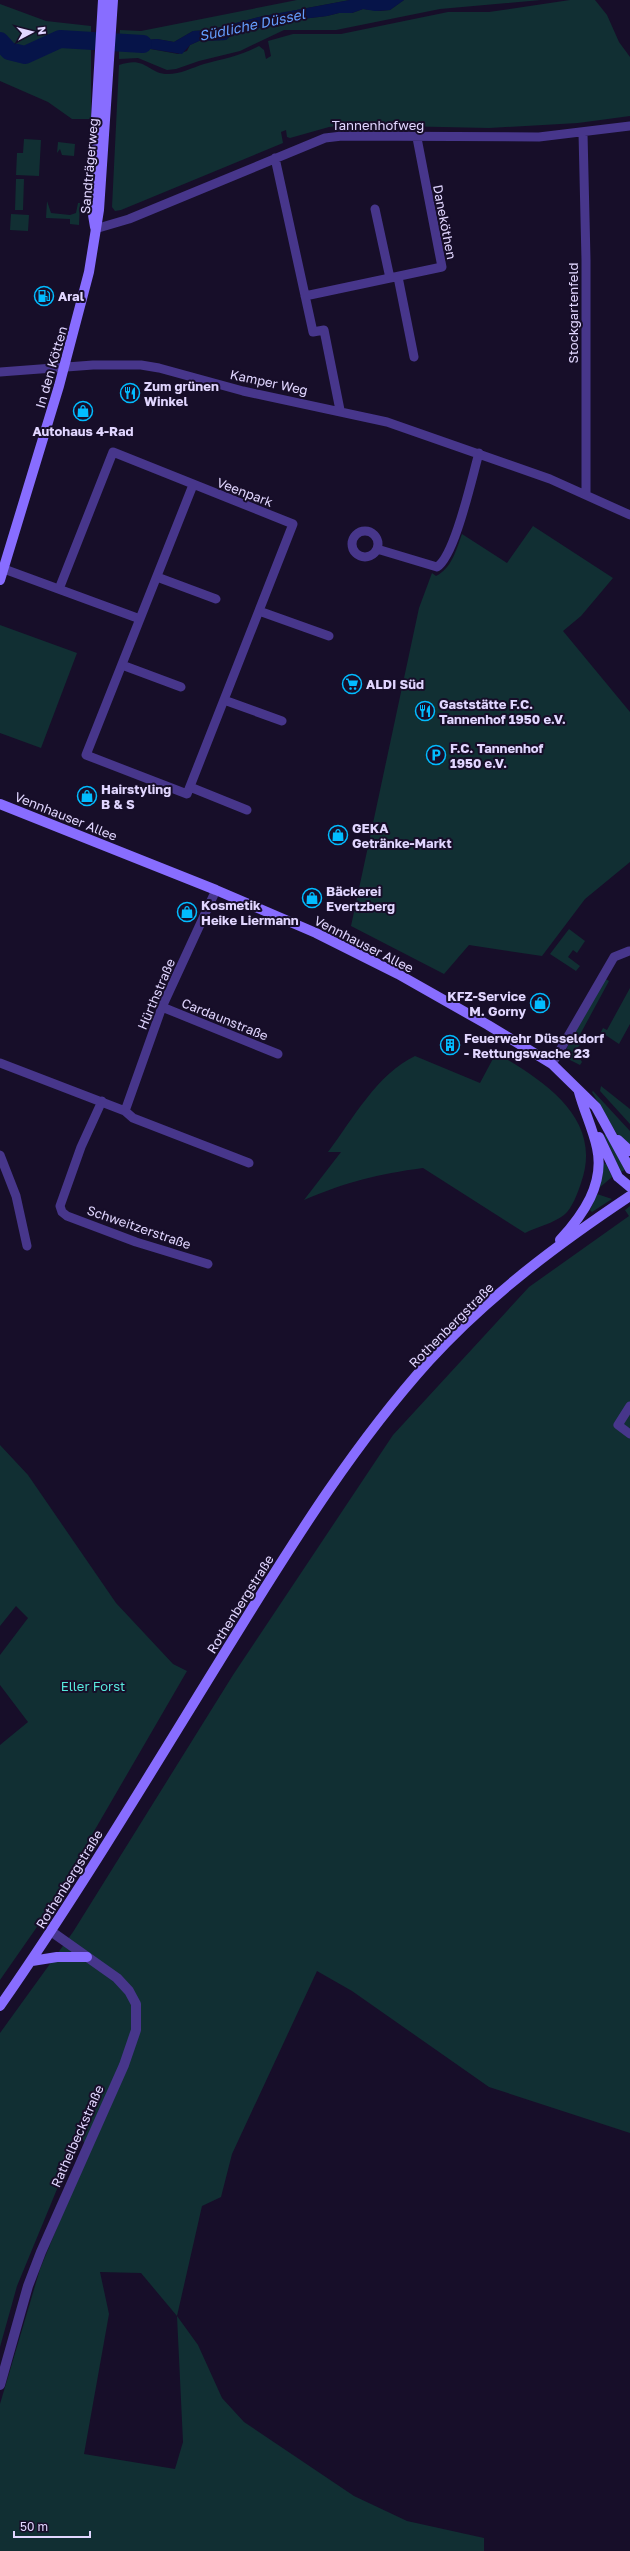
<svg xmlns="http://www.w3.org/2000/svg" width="630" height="2551" font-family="'Golos Text',sans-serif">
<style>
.green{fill:#112f33;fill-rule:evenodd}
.water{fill:#061449}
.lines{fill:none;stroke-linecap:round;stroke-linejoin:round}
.river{stroke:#061449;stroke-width:18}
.minor{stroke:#47368b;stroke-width:9}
.tertiary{stroke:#47368b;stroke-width:10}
.secondary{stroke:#886dff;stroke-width:10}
.labels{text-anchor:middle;stroke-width:4;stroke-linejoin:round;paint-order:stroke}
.street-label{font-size:13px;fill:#e1d6ff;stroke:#170e29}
.poi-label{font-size:13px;font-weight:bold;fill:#e1d6ff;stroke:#170e29;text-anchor:start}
.park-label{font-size:13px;fill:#58e8dc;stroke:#170e29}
.water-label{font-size:14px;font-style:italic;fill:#649eff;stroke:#170e29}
</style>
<rect width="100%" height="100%" fill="#170e29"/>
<path class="green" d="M297,0H350L259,17L210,30L193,31L174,42L157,39L135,41L119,40L120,30L141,31Z
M404,0H541L440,9L336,30H284L240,51L199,61L176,69L167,70L138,58L119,59V48H145L178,54L187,51L190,45L199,41L226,40L236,31L246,32L277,22L327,16L339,13H352L363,9L380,11L390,10Z
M570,0H595L607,15L619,42L630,57V116L578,123L489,128L349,125L329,127L290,138L287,137L286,130L281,132L283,143L121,210L115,211L112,207L119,65C145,56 146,71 165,74C179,75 191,68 204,64C223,59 241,56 259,46L264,50L266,59L271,56L268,41L293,34H341L448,12H489Z
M0,4L46,21L91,26V119H72L48,102L0,81Z
M24,139L41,140L39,176L16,175L17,153H23Z
M58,142L75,144L74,156L62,155L60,149L57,153Z
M16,179H24L23,210H15Z
M47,201L51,213L70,215L76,213L78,203H80L79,225L70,224V219L46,218Z
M11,214L29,215L28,231L10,230Z
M533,526L613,578L581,616L563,631L630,712V862L585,899L542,956L469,945L444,974L351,926L419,608L432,573L436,576C452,568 456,550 462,534L507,563Z
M0,625L77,653L41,748L0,733Z
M569,929L585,941L577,953L573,950L568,957L580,966L576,971L550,954Z
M604,978L609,981L576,1042L580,1045L575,1050L582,1062L580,1065L570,1060L565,1054L567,1048Z
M630,988V1024L619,1044L601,1032L603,1028L607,1030Z
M496,1053C544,1081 604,1119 581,1183C578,1192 572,1209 564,1215C554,1223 537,1227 525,1233L423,1168C378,1174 346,1182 304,1200L341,1152H328C353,1119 377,1074 415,1056L480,1083Z
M601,1086L630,1109V1124L600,1091Z
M593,1091L630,1131V1148L618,1136L592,1092Z
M604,1135H606L625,1170L621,1172Z
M603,1163L606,1164L612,1177L599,1188Z
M597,1194L612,1199L592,1212L590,1210Z
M630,1206V2133L489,2087L352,1991L317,1971L232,2154L221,2197L202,2206L177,2316L198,2345L222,2398L244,2422L354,2496L407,2521L484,2538V2551H0V2404L40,2269L87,2155L81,2131L17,2286L0,2347V2033L73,1932L233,1675L393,1435L529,1287L629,1216L625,1210ZM100,2272L141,2273L177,2316L183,2442L175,2469L84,2454L109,2314Z
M0,1445L28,1475L116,1603L173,1664L187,1671L46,1914L0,1980V1745L28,1722L0,1685V1655L28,1618L16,1606L0,1626Z"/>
<path class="water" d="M350,0H404L390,10L375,11L363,9L352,13H339L327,16L277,22L246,32L236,31L226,40L199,41L190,45L182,54L145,48H119V40L135,41L157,39L174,42L193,31L210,30L259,17Z"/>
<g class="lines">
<path class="river" d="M0,41L9,51L25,55L60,39L143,44"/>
<path class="minor" d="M583,133L586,260V494
M275,158L313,332L324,330L340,410
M375,209L390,278
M95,229L129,219L325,138L342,136L539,137L630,126
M398,277L414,357
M305,296L442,267L417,138
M0,372L93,365H141L159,368L243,391L387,422L550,479L630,515
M352 544a13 13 0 1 1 26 0a13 13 0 1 1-26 0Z
M377,549L437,567C455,556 472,477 479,453
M4,569L140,619
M157,577L216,599
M59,589L113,452L293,524L187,794L86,755L193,485
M259,611L329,636
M122,665L181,687
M224,700L282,721
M190,787L247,810
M162,1007L278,1054
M0,1063L125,1111L133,1118L249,1163
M552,1064L614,957L629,951
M102,1101L81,1147L60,1206L62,1212L67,1216L136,1242L208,1264
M125,1111L162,1007L216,890
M0,1155L16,1196L27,1246
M630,1406L618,1425L630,1434"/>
<path class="tertiary" d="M0,2385L28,2286L41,2252L124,2065L136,2030V2004L129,1991L117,1978L52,1932"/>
<path class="secondary" d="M95,227L91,203L103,0
M0,580L59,386L89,272L99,210L113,0
M0,804L216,890L316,933L398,974L488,1025L552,1064L596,1107L630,1169
M599,1137L618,1177L630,1187
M618,1140L630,1151
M560,1240C583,1215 605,1184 597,1148C593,1129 584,1111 579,1092
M32,1961L57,1957H87
M0,2006C85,1884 161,1755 240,1628C297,1536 356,1442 429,1361C487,1297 558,1244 630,1196"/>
</g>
<defs>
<symbol id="fuel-ring" viewBox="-11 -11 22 22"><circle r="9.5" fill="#170e29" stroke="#02bcff" stroke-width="1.5"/><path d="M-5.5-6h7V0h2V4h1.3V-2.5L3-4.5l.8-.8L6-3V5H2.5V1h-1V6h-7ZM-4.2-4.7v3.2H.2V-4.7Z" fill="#02bcff"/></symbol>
<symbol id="restaurant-ring" viewBox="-11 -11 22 22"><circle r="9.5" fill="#170e29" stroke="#02bcff" stroke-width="1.5"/><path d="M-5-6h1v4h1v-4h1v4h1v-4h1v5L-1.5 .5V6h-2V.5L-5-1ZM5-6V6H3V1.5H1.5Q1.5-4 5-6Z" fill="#02bcff"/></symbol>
<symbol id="shop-ring" viewBox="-11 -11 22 22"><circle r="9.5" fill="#170e29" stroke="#02bcff" stroke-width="1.5"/><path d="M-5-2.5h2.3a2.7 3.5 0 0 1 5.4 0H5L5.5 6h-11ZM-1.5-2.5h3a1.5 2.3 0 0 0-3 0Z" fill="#02bcff"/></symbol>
<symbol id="supermarket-ring" viewBox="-11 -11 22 22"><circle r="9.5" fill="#170e29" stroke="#02bcff" stroke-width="1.5"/><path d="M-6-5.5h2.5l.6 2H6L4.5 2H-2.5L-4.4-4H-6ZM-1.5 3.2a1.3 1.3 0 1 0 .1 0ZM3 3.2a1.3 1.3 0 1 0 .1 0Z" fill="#02bcff"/></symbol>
<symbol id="parking-ring" viewBox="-11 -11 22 22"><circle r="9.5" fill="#170e29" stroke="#02bcff" stroke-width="1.5"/><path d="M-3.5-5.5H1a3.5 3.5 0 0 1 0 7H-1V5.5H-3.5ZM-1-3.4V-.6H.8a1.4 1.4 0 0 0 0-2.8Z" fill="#02bcff"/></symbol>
<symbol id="building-ring" viewBox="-11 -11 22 22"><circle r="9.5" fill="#170e29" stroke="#02bcff" stroke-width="1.5"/><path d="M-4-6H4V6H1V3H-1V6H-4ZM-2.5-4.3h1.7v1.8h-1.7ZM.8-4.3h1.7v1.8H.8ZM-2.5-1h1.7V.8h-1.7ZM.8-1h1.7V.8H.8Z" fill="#02bcff"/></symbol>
</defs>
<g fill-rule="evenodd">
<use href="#fuel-ring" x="33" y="285" width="22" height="22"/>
<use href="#restaurant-ring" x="119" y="382" width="22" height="22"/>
<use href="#shop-ring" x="72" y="400" width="22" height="22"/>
<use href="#supermarket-ring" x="341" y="673" width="22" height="22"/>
<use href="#restaurant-ring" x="414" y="700" width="22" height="22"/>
<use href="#parking-ring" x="425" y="744" width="22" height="22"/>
<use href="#shop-ring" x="76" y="785" width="22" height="22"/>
<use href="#shop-ring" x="327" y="824" width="22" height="22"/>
<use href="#shop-ring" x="301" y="887" width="22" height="22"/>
<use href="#shop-ring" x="176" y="901" width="22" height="22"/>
<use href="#shop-ring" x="529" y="992" width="22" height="22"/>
<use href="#building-ring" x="439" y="1034" width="22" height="22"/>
</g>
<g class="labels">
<g class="street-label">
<text x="378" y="130">Tannenhofweg</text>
<text transform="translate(89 166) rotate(-85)" y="5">Sandträgerweg</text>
<text transform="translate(445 222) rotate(79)" y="5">Daneköthen</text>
<text transform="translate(573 313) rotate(-90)" y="5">Stockgartenfeld</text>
<text transform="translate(51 367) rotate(-74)" y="5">In den Kötten</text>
<text transform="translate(269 382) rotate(12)" y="5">Kamper Weg</text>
<text transform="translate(245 492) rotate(21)" y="5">Veenpark</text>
<text transform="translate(66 816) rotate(22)" y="5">Vennhauser Allee</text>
<text transform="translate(364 944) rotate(27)" y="5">Vennhauser Allee</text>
<text transform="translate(156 994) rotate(-67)" y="5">Hürthstraße</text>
<text transform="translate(225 1019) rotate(22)" y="5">Cardaunstraße</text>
<text transform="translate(139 1227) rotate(19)" y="5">Schweitzerstraße</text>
<text transform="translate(451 1325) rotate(-45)" y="5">Rothenbergstraße</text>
<text transform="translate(240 1604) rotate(-58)" y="5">Rothenbergstraße</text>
<text transform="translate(69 1879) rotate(-58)" y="5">Rothenbergstraße</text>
<text transform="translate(77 2136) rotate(-66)" y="5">Rathelbeckstraße</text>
</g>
<g class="poi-label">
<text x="58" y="301">Aral</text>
<text x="144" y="391">Zum grünen<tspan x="144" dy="15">Winkel</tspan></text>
<text x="83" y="436" text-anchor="middle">Autohaus 4-Rad</text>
<text x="366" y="689">ALDI Süd</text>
<text x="439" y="709">Gaststätte F.C.<tspan x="439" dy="15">Tannenhof 1950 e.V.</tspan></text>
<text x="450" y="753">F.C. Tannenhof<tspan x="450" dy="15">1950 e.V.</tspan></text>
<text x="101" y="794">Hairstyling<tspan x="101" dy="15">B &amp; S</tspan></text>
<text x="352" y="833">GEKA<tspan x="352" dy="15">Getränke-Markt</tspan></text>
<text x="326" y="896">Bäckerei<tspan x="326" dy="15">Evertzberg</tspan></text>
<text x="201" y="910">Kosmetik<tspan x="201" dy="15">Heike Liermann</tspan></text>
<text x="526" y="1001" text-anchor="end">KFZ-Service<tspan x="526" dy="15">M. Gorny</tspan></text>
<text x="464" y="1043">Feuerwehr Düsseldorf<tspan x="464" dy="15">- Rettungswache 23</tspan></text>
</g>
<g class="park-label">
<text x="93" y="1691">Eller Forst</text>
</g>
<g class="water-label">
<text transform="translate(252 25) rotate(-12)" y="5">Südliche Düssel</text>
</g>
</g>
<g transform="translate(32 32) rotate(83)" stroke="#170e29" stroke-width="3" paint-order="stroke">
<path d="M0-3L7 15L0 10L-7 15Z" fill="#e1d6ff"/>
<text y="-6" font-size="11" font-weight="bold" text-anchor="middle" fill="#e1d6ff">N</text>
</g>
<path d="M14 2531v6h76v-6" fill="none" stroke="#e1d6ff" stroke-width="2"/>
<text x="20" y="2531" font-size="12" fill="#e1d6ff" stroke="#170e29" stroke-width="3" paint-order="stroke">50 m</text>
</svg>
